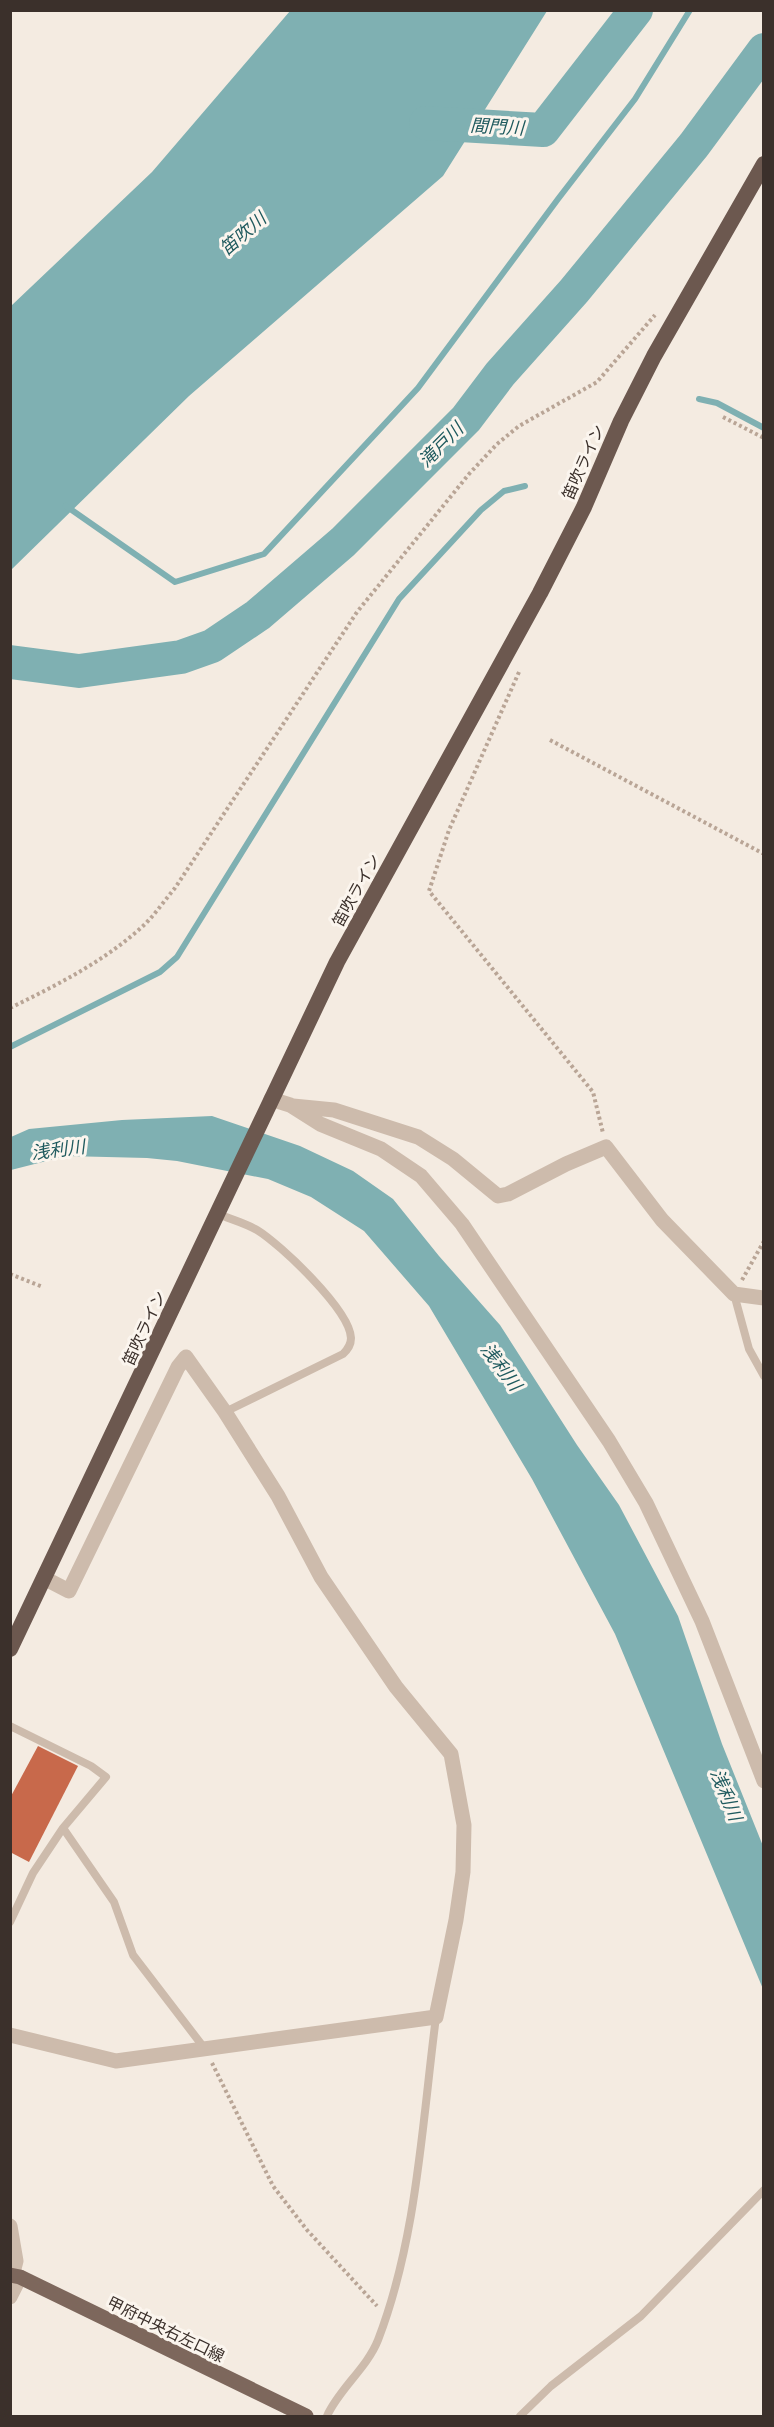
<svg xmlns="http://www.w3.org/2000/svg" width="774" height="2427" font-family="Ubuntu,'Noto Sans JP',sans-serif">
<style>
.water{fill:#7fb0b2}
.lines{fill:none;stroke-linecap:round;stroke-linejoin:round}
.stream{stroke:#7fb0b2;stroke-width:6}
.river{stroke:#7fb0b2;stroke-width:34}
.building{fill:#c8694b}
.path{stroke:#b9a596;stroke-width:4;stroke-dasharray:3 3;stroke-linecap:butt}
.service{stroke:#cdbbac;stroke-width:8}
.minor{stroke:#cdbbac;stroke-width:15}
.primary{stroke:#7d675c;stroke-width:15}
.trunk{stroke:#6c584f;stroke-width:16}
.labels{text-anchor:middle;stroke-width:6;stroke-linejoin:round;paint-order:stroke}
.street-label{font-size:16px;fill:#3b302b;stroke:#fbf5ee}
.water-label{font-size:18px;font-style:italic;fill:#1f5a5e;stroke:#fbf5ee}
</style>
<rect width="100%" height="100%" fill="#f4ebe1"/>
<path class="water" d="M290,11H547L443,176L189,396L11,570V306L152,172Z
M212,1116L300,1146L353,1171L393,1199L439,1256L500,1325L577,1445L619,1505L678,1616L722,1744L763,1846V1989L615,1634L532,1479L429,1306L364,1231L311,1197L268,1179L177,1161L147,1158L66,1156L11,1170V1137L29,1129L122,1120Z"/>
<g class="lines">
<path class="stream" d="M699,399L717,403L764,428
M66,506L175,582L264,554L418,388L558,199L635,99L690,10
M10,1047L160,972L177,957L399,599L481,510L504,491L525,486"/>
<path class="river" d="M426,123L543,130L636,10
M10,662L79,671L181,657L212,646L258,615L343,542L466,419L500,374L574,291L694,145L764,50"/>
</g>
<path class="building" d="M38,1746L78,1766L29,1862L10,1852V1798Z"/>
<g class="lines">
<path class="path" d="M723,417L764,438
M519,672L449,830L429,891L593,1092L603,1133
M550,740L764,854
M10,1008C57,985 103,962 142,927C154,916 164,901 175,888L357,612L469,474L497,444L519,426L597,382L655,315
M10,1274L43,1287
M742,1280L764,1241
M212,2063L273,2186L307,2230L377,2306"/>
<path class="service" d="M218,1214C230,1219 245,1223 257,1230C280,1244 350,1310 351,1338C351,1345 348,1349 343,1354L225,1412
M734,1294L749,1349L764,1376
M10,1726L91,1766L106,1777L63,1828L33,1873L10,1922
M63,1828L114,1902L133,1955L205,2049
M327,2416C339,2389 367,2368 378,2340C417,2239 422,2124 436,2017
M520,2416L551,2386L641,2316L764,2190"/>
<path class="minor" d="M271,1099L290,1105L320,1124L381,1149L421,1176L462,1224L609,1441L646,1503L702,1621L764,1781
M293,1106L334,1110L418,1137L453,1159L498,1196L508,1194L566,1164L606,1147L662,1220L734,1294L764,1298
M10,2035L116,2061L436,2017L456,1920L463,1872L464,1825L451,1754L396,1687L321,1577L278,1496L225,1412L186,1357L178,1367L69,1591L44,1578
M10,2226L16,2261L12,2276
M10,2297L20,2277"/>
<path class="primary" d="M10,2275L20,2277L306,2416"/>
<path class="trunk" d="M10,1649L337,962L540,593L584,507L621,421L654,356L764,164"/>
</g>
<g class="labels">
<g class="street-label">
<text transform="translate(583 462) rotate(-66)" y="6">笛吹ライン</text>
<text transform="translate(356 890) rotate(-61)" y="6">笛吹ライン</text>
<text transform="translate(144 1328) rotate(-65)" y="6">笛吹ライン</text>
<text transform="translate(166 2329) rotate(26)" y="6">甲府中央右左口線</text>
</g>
<g class="water-label">
<text transform="translate(497 127) rotate(3)" y="6">間門川</text>
<text transform="translate(243 234) rotate(-41)" y="6">笛吹川</text>
<text transform="translate(441 445) rotate(-45)" y="6">滝戸川</text>
<text transform="translate(58 1150) rotate(-7)" y="6">浅利川</text>
<text transform="translate(501 1367) rotate(53)" y="6">浅利川</text>
<text transform="translate(726 1795) rotate(68)" y="6">浅利川</text>
</g>
</g>
<rect width="774" height="2427" fill="none" stroke="#3b302b" stroke-width="24"/>
</svg>
